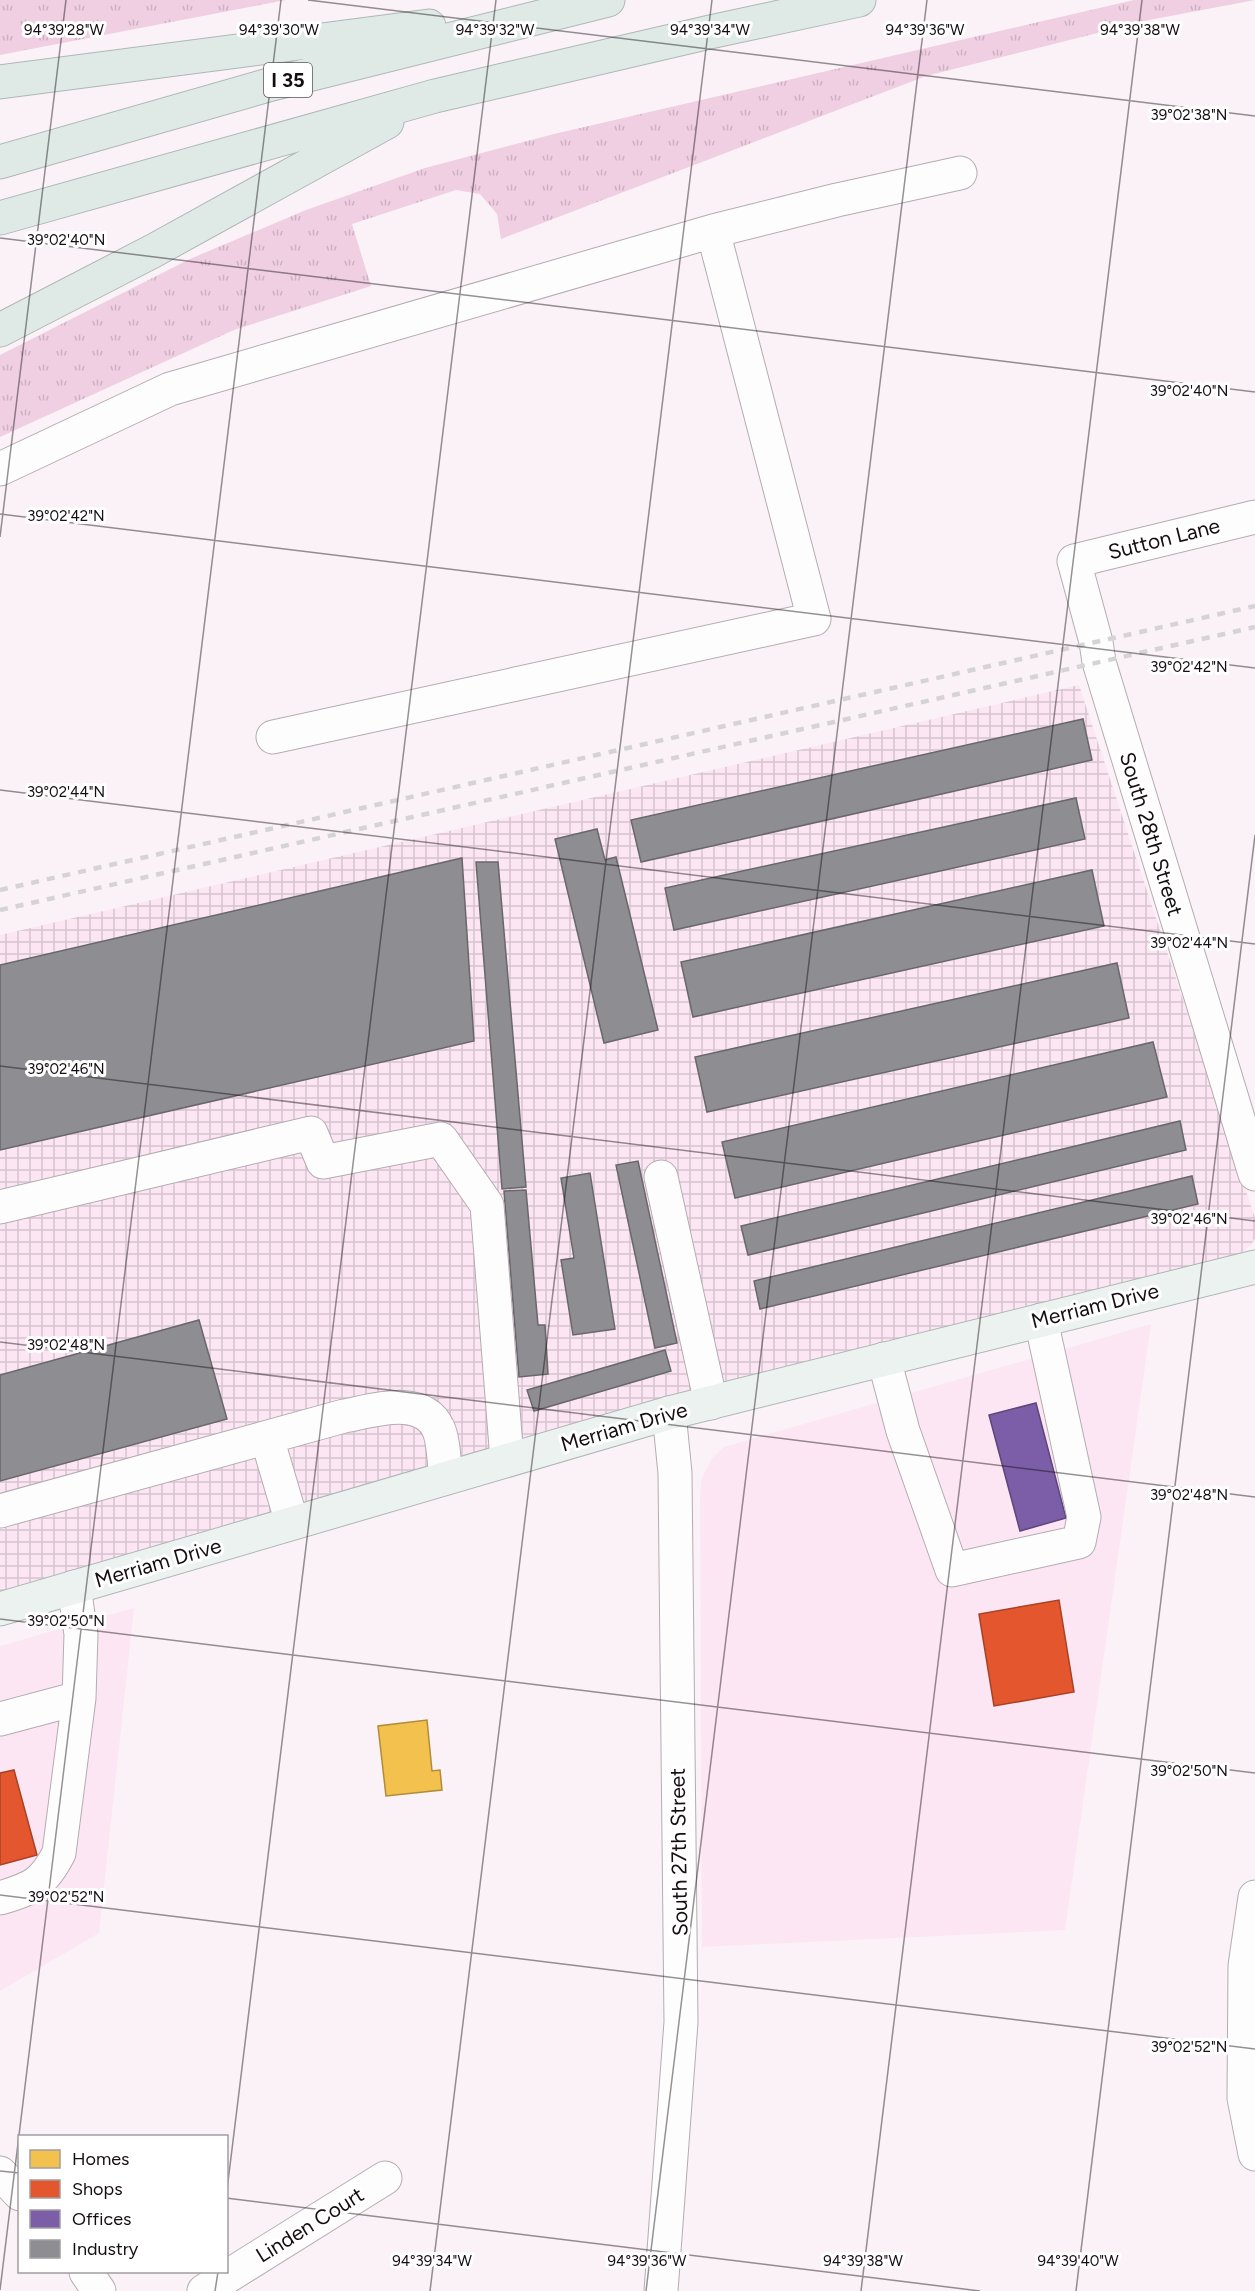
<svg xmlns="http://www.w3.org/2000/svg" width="1255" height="2291" font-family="Figtree,sans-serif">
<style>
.built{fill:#fce6f3}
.industrial{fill:url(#industrial-grid)}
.grass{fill:url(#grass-tufts)}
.homes{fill:#f2c14e;stroke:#b08b3c;stroke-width:1.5}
.shops{fill:#e4572e;stroke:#a64126;stroke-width:1.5}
.offices{fill:#7b5ea7;stroke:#5c467a;stroke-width:1.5}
.industry{fill:#8d8d92;stroke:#69676c;stroke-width:1.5}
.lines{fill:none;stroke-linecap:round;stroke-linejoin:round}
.minor-casing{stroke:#b4acb0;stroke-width:35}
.major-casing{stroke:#aeb7b5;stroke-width:35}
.highway-casing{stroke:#aeb7b5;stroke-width:35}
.minor{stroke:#fefdfe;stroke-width:33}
.major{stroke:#ecf2f0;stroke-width:33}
.highway{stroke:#dfeae6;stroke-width:33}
.rail{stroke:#d6d3d5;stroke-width:4.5;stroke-dasharray:8 8;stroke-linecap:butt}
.ticks{fill:none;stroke:#150d12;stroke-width:1.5;stroke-opacity:0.45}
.labels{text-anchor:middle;stroke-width:6;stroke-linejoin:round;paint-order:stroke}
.shield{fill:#fff;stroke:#5b5659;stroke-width:1.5}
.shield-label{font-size:20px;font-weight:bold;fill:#150d12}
.street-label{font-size:21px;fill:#150d12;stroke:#fff}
.ticks-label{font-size:15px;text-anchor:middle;fill:#150d12;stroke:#fff;stroke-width:6;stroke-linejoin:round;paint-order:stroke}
</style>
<defs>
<pattern id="industrial-grid" width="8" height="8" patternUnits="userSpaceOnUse" patternTransform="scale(1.5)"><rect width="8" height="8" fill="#fce6f3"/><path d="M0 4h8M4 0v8" fill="none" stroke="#d7c4cf"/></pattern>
<pattern id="grass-tufts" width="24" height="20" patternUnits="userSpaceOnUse" patternTransform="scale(1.5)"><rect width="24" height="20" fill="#f0cfe3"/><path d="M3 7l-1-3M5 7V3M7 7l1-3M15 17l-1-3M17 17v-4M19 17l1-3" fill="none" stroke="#cdb1c2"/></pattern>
</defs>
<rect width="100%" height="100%" fill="#faf2f6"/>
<path class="built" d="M1151,1324L1065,1930L702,1947L700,1496L702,1478L713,1457L724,1447Z
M134,1608L99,1933L0,1991V1646Z"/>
<path class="industrial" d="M1079,685L1255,1218V1238L1251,1245L1238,1256L0,1594V935Z"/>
<path class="grass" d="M0,0H286L0,55Z
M1134,0H1255L1149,20L926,76L501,239L497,214L480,194L456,190L352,224L371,286L234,330L0,437V355L190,259L306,210L425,168L554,134Z"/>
<path class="homes" d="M427,1720L432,1771L440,1770L442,1790L386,1796L378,1726Z"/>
<path class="shops" d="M1059,1600L1074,1692L994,1706L979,1614Z
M14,1770L37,1855L0,1865V1773Z"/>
<path class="offices" d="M1036,1403L1066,1518L1020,1531L989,1415Z"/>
<path class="industry" d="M1083,719L1092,760L641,862L631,820Z
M1076,798L1085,839L674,930L665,888Z
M597,829L605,860L616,857L658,1030L604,1043L555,839Z
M462,858L474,1041L0,1150V965Z
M476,862H498L526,1187L502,1189Z
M1092,870L1104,926L693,1017L681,962Z
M1117,963L1129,1018L707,1112L695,1057Z
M1153,1042L1167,1097L735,1198L722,1142Z
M1180,1121L1186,1150L748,1255L741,1226Z
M638,1161L677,1343L655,1348L616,1165Z
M590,1173L615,1329L573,1335L561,1260L574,1258L561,1178Z
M1192,1176L1198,1204L760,1309L754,1281Z
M526,1190L538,1325H545L548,1374L519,1377L504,1191Z
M199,1320L227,1419L0,1481V1375Z
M665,1350L671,1371L534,1411L527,1390Z"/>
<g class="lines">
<defs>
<path id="minor" d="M713,231L837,200L960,173
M0,469L170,389L713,231L814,619L273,737
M1255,517L1074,561L1096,642L1099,662L1255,1174
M661,1177L711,1403
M0,1207L311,1133L323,1162L441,1139L487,1205L507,1460
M884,1359L903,1431L952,1570L1079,1542L1084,1517L1041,1320
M267,1438L292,1523
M0,1511L344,1416C372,1411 422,1394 438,1428C444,1440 444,1465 446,1478
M0,1719L79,1698
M1255,1897L1245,1966L1244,2098L1255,2154
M0,1898C33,1888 43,1884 59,1853L79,1698L81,1634L74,1587
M0,2173L20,2194
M86,2272L99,2291
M204,2291L385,2178
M661,2291L681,2022L675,1473L669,1413"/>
<path id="major" d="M0,1609L669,1413L1255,1267"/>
<path id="highway" d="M0,82L429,26
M0,162L272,84L608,0
M0,218L435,96L710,32L859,0
M0,330L153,251L387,122"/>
</defs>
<use href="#minor" class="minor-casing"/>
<use href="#major" class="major-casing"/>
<use href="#highway" class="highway-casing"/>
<use href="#minor" class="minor"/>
<use href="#major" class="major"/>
<use href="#highway" class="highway"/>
<path class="rail" d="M0,890L1255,606
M0,910L1255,627"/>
</g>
<path class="ticks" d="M308,0L1255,116M0,238L1255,392M0,514L1255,668M0,537L66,0M0,790L1255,944M0,1066L1255,1221M0,1342L1255,1497M0,1619L1255,1773M0,1895L1255,2049M0,2171L20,2173M226,2198L496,0M226,2198L980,2291M0,2290L281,0M215,2291L218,2272M430,2291L712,0M646,2291L927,0M861,2291L1142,0M1076,2291L1255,835"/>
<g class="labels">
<rect class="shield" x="264" y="63" width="48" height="34" rx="4.5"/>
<g class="shield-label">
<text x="288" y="87">I 35</text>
</g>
<g class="street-label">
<text transform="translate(1164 539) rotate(-14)" y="7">Sutton Lane</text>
<text transform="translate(1151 834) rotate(73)" y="7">South 28th Street</text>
<text transform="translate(1095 1306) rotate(-14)" y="7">Merriam Drive</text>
<text transform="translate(624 1427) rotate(-16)" y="7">Merriam Drive</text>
<text transform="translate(158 1563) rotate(-16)" y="7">Merriam Drive</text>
<text transform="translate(679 1852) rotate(-91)" y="7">South 27th Street</text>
<text transform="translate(310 2225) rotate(-32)" y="7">Linden Court</text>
</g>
</g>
<g class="ticks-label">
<text x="64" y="35">94°39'28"W</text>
<text x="279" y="35">94°39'30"W</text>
<text x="495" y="35">94°39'32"W</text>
<text x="710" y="35">94°39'34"W</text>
<text x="925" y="35">94°39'36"W</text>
<text x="1140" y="35">94°39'38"W</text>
<text x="1189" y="120">39°02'38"N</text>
<text x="66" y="245">39°02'40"N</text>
<text x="1189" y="396">39°02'40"N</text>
<text x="66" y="521">39°02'42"N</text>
<text x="1189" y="672">39°02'42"N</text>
<text x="66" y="797">39°02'44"N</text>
<text x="1189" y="948">39°02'44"N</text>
<text x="66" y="1074">39°02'46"N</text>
<text x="1189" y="1224">39°02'46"N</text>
<text x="66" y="1350">39°02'48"N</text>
<text x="1189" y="1500">39°02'48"N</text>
<text x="66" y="1626">39°02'50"N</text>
<text x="1189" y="1776">39°02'50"N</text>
<text x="66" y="1902">39°02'52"N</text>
<text x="1189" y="2052">39°02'52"N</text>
<text x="432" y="2266">94°39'34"W</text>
<text x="647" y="2266">94°39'36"W</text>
<text x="863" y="2266">94°39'38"W</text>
<text x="1078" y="2266">94°39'40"W</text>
</g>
<rect x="18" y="2135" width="210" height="138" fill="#ffffff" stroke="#a19ea0" stroke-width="1.5"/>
<rect x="30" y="2150" width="30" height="18" fill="#f2c14e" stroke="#a19ea0" stroke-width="1.5"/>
<text x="72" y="2165" font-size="18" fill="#150d12">Homes</text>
<rect x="30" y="2180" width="30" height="18" fill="#e4572e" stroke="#a19ea0" stroke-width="1.5"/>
<text x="72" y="2195" font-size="18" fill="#150d12">Shops</text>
<rect x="30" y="2210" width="30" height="18" fill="#7b5ea7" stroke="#a19ea0" stroke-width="1.5"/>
<text x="72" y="2225" font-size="18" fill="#150d12">Offices</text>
<rect x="30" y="2240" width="30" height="18" fill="#8d8d92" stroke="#a19ea0" stroke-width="1.5"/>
<text x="72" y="2255" font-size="18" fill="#150d12">Industry</text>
</svg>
